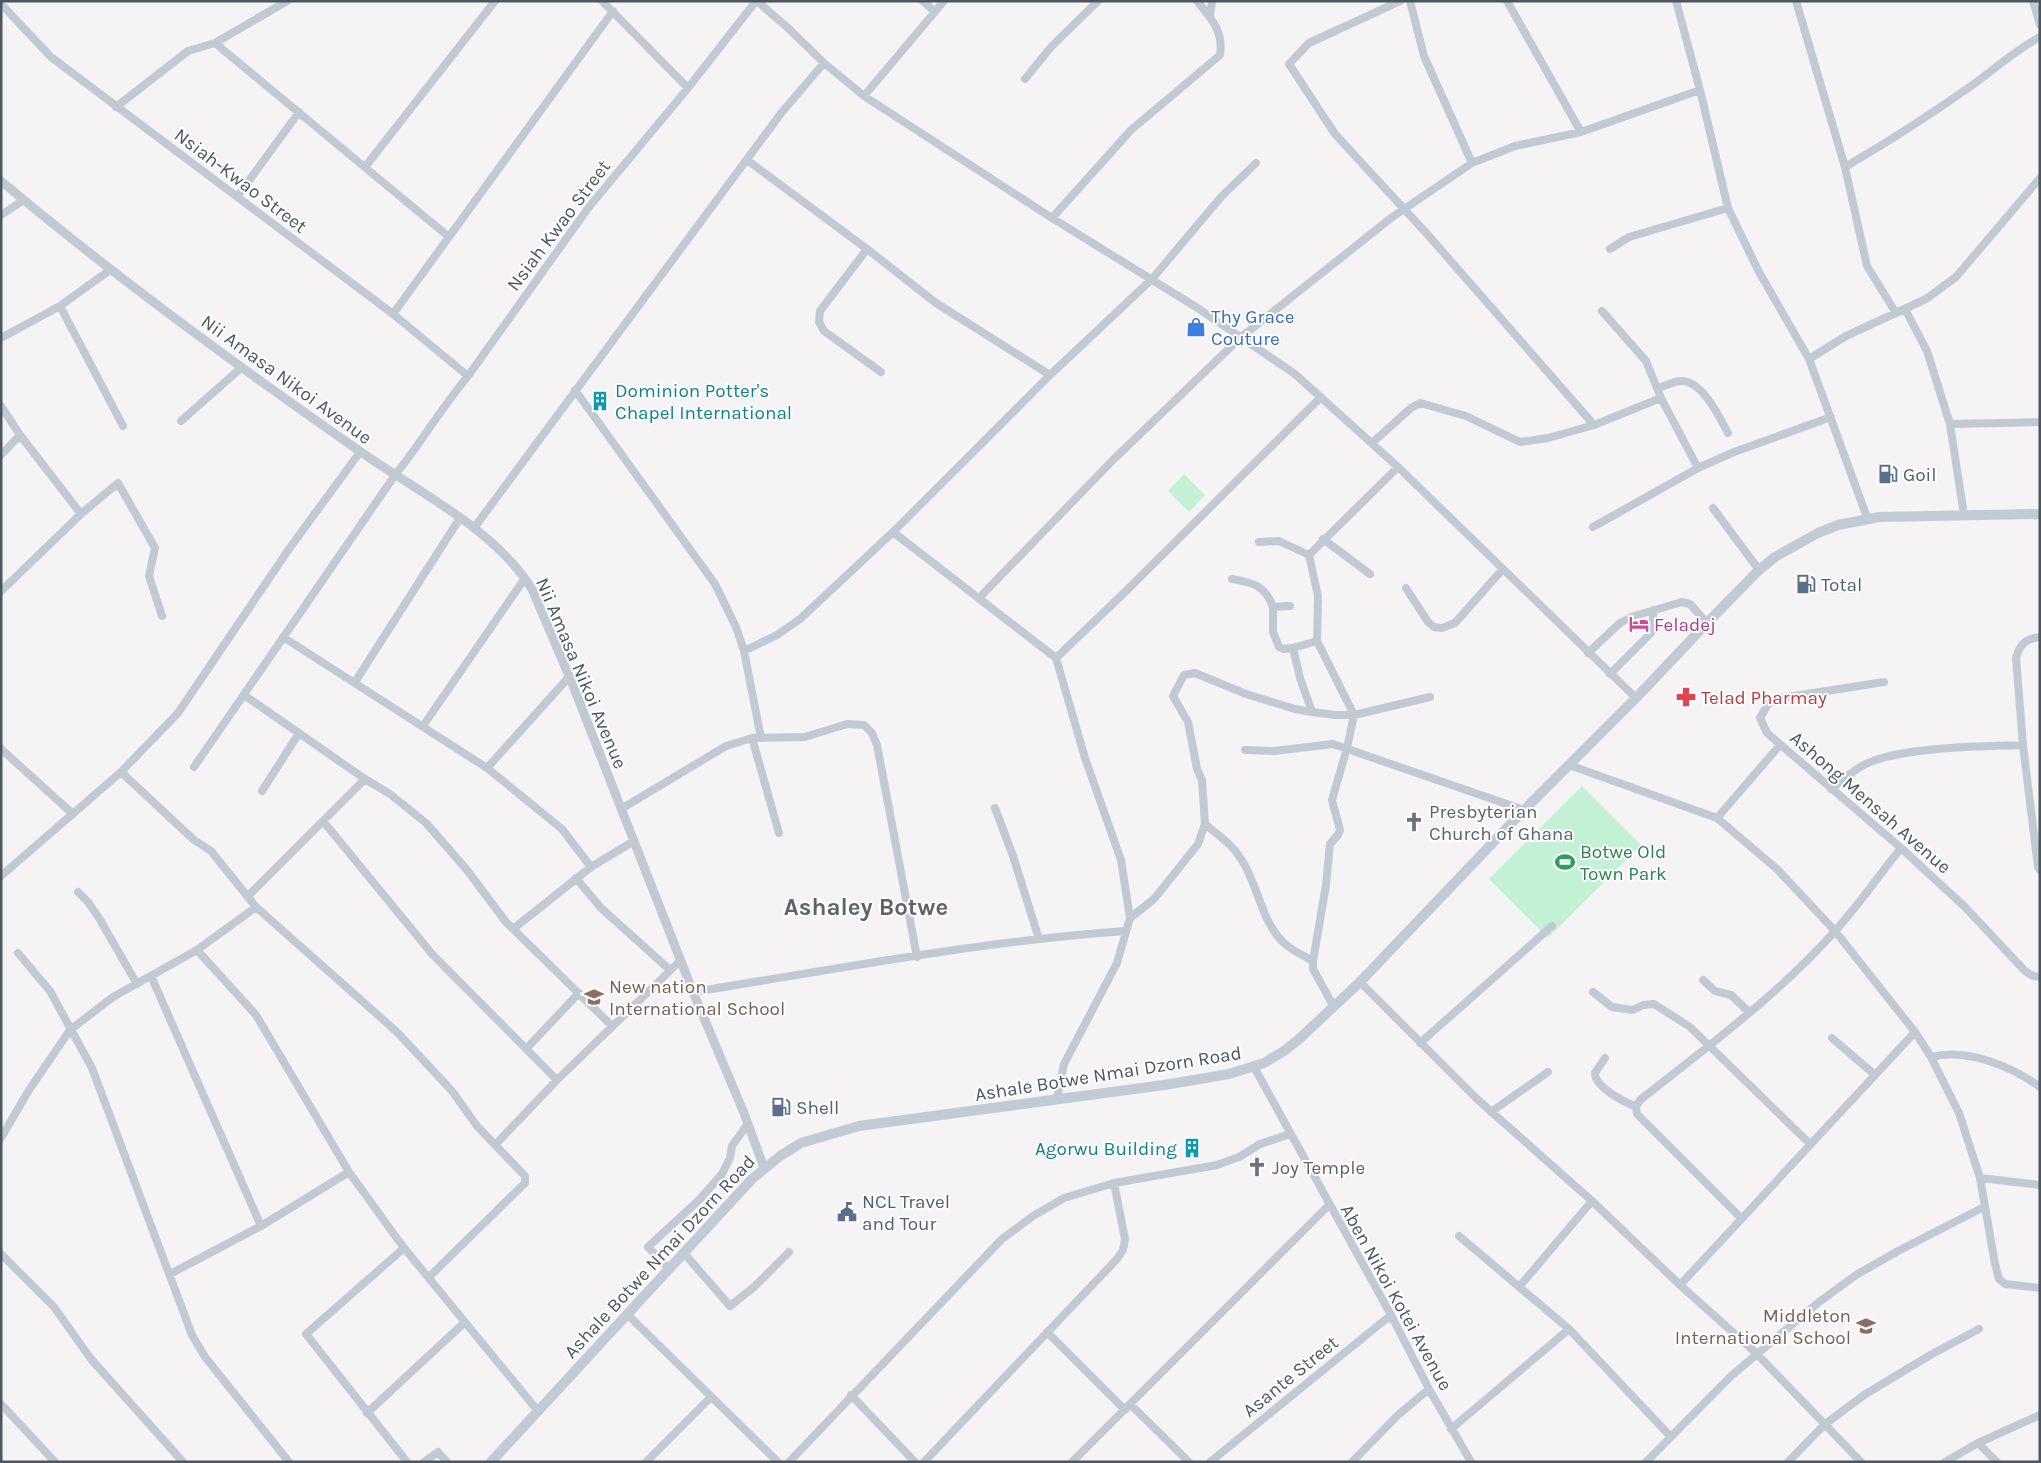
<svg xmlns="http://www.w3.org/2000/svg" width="2041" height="1463" font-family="Karla,sans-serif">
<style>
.green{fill:#c3f1d5}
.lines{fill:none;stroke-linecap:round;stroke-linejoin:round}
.minor{stroke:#c1cad2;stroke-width:8}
.tertiary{stroke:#c1cad2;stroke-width:9}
.secondary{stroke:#c1cbd6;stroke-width:10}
.labels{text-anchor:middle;stroke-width:4;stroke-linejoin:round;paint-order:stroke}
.street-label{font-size:19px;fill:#4a5661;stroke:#fff}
.shop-label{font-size:19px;fill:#366cbe;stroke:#fff;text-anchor:start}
.culture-label{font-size:19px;fill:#0d838f;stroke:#fff;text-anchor:start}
.service-label{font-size:19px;fill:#4e5e75;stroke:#fff;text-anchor:start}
.hotel-label{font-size:19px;fill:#b23c85;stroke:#fff;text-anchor:start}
.health-label{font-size:19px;fill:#be3a42;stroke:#fff;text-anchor:start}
.worship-label{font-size:19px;fill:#5b616d;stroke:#fff;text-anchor:start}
.leisure-label{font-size:19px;fill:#27864d;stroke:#fff;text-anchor:start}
.education-label{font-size:19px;fill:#785e54;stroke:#fff;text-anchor:start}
.district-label{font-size:24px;font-weight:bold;fill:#5f6368;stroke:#fff}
</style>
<rect width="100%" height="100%" fill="#f5f3f3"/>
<path class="green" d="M1184,474L1205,495L1189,512L1168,491Z
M1582,786L1641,845L1548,938L1489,879Z"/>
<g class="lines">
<path class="minor" d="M602,1L688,88
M757,1L788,28L824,63L864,96L1052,218L1196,307L1295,374L1398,467L1636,698
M923,1L935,12
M1400,1L1309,43L1289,64L1335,134L1428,235L1594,425
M1410,1L1424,56L1472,163
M1507,1L1581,132
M1676,1L1700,90L1728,208L1759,272L1809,359L1868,520
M1796,1L1845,167L1867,266L1896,313
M2033,1L2040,25
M1,4L51,57L393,314L468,376
M1210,16L1212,1
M215,43L449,237
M1025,79L1051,47L1098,1
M864,96L944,1
M116,107L188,51L215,43L287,1
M747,160L867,249L936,303L1050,375
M365,167L495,1
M1845,167C1888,142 1930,115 1971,86C1994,70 2015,50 2040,37
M237,197L299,112
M1,215L24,200
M1052,218L1131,130L1220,55C1224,32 1211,18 1197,1
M867,249L820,311L819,322L824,331L881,372
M1610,249L1629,237L1728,208
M60,306L123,426
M1905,309L1927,351L1950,424L1964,515
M1602,311L1646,361L1661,398L1698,468
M393,314L613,11
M1,338L60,306L110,270
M1809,359L1846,336L1926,299L1956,277L2040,178
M1658,388C1665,386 1674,381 1681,381C1702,380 1720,418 1728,433
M575,390L715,584L736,627L744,651L761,738
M1,406L20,435L81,514
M181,421L242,367
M1950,424L2040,422
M1372,443L1411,408L1420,403L1466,416L1520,442L1548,438L1594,425L1661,398
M1,455L20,435
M1713,508L1759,570
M1593,527L1698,468L1734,452L1831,417
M474,528L782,112L824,63
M893,532L1056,658
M1323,539L1370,574
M1259,542L1279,541L1309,555
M1232,579C1253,583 1265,585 1273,607
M1406,588L1428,622L1434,627L1442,628L1455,623L1502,570
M1,591L81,514L118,483L155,548L149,576L162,616
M979,598L1113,460L1240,338L1391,218L1472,163L1515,146L1581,132L1700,90
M1290,606L1273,607V632L1279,647L1283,649L1293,648L1300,678L1312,712L1335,715H1354L1430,697
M283,637L487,768L562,829L591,867
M2040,637C2025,639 2020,644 2016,658L2023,745L2038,867L2040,870
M1293,648L1317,641
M744,651L777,635L800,619L893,532L1050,375L1152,279L1221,197L1256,163
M1588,653L1620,623L1634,616L1682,602L1690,604L1707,623
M1610,674L1651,633L1654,610
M355,682L460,518
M1884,682L1781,698L1768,704L1760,718L1767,733L1901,848L1965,907L2025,971L2033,976L2040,977
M244,695L365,779L390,794L426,823L467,870L506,922L612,1026
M423,726L525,578
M752,738L779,833
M1,749L73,814
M1245,750L1274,751L1333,744L1524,810
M1569,765L1717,818L1777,869L1835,931L1915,1032L1931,1057L1959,1113L1980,1178L1995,1264L1999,1279L2005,1284L2040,1288
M194,767L395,475C421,443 442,407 468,376L589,207L688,88L756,1
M487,768L569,677
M121,772L194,840L211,851L256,907L397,1032L452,1091L477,1126L525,1176V1183L429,1277
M1831,789C1841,782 1851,772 1862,766C1897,746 1982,747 2023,745
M262,791L299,733
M995,808L1013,856L1039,939
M621,809L726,746L752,738L805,737L847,724L864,725L872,733L877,745L917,957
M1717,818L1780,745
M323,821L432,954L557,1080
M1205,824C1218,835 1232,844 1241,859C1258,884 1261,921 1283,942C1292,951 1303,955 1313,961
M1,876L121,772L178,713L289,549L360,452
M576,878L601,908L670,970
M78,892L88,902L99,918L137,984
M248,896L365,779
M1130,918L1154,899L1198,844L1205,824L1202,780L1197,769L1190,732L1188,722L1173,696L1184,675L1195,673L1246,694L1295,709L1312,712
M513,929L591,867L634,841
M197,950L256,1015L349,1172L404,1248L538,1411
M18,953L50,991L92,1068L192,1335L205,1357L289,1462
M151,976L261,1226
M1703,980L1715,991L1731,995L1749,1012
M1360,982L1477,1099L1592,1201L1680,1285L1756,1353L1861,1462
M693,992C837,969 981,941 1126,931
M1593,992L1612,1007L1633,1010L1643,1005L1654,1004L1690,1027L1810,1144
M1334,1007L1313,969V961L1326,885L1330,844L1338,835L1340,830L1332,800L1347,748L1354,715L1317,641L1318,596L1309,555L1398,467
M1832,1038L1875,1075
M1420,1043L1552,926
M526,1049L579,993
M1931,1057C1967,1048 2011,1066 2040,1087
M1605,1058L1595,1073C1595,1087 1624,1102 1636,1107
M1254,1067L1391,1315L1429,1389L1471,1462
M1057,1098L1064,1064L1117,963L1130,918L1121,860L1085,758L1056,658L1123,594L1321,397
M1491,1112L1548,1072
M1,1138L29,1090L70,1030L113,997L197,950L256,907
M495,1145L557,1080L681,960
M1980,1178L2040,1185
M1741,1218L1637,1114L1636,1107L1640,1100C1707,1047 1778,995 1835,931C1859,905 1879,875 1901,848
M1459,1236L1569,1329L1671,1437
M404,1248L306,1334L407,1462
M683,1252L730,1306L754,1287L789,1252
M1,1254L54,1307L91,1359L183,1462
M668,1268L648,1247L700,1199L722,1174L730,1158L732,1146L747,1125
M170,1274L261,1226L349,1172
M1680,1285L1915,1032
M1519,1287L1592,1201
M627,1314L778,1462
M1047,1332L1125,1410
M851,1395L915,1462
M1,1404L55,1462
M1130,1404L1189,1462
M367,1413L465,1322
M1451,1429L1569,1329
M1978,1443L1997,1462
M424,1462L438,1452L447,1462
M646,1462L711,1397
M789,1462L1002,1239L1033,1216L1064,1198L1114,1183L1217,1165L1239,1157L1260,1144L1290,1134
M924,1462L1117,1259L1123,1250L1125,1239L1114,1183
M1072,1462L1329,1205
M1210,1462L1391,1315
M1352,1462L1398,1415L1429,1389
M1646,1462L1731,1376L1819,1302L1856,1275L1898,1251L1984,1207
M1788,1462L1824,1425L1864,1395L1932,1354L1979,1329
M1945,1462L1978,1443L2040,1415"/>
<path class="tertiary" d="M1,181C115,277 236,365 358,450C416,491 494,528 532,589L572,683L693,992L744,1113L764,1168"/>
<path class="secondary" d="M491,1462L752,1179L780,1156L801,1143L859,1126L1164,1085L1229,1074L1264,1063L1284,1051L1298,1040L1360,982L1524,810L1636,698L1707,623L1759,570L1775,557L1818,533L1838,525L1879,517L2040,514"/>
</g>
<defs>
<symbol id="shop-bare" viewBox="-9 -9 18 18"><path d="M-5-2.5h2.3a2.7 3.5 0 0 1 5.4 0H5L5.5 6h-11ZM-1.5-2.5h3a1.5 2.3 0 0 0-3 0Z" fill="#3f7fe0" stroke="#fff" stroke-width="2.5" paint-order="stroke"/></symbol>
<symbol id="building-bare" viewBox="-9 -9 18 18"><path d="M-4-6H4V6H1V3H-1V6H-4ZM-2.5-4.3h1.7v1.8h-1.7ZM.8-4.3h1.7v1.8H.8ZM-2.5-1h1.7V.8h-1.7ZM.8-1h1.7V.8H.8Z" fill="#0f9aa8" stroke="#fff" stroke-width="2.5" paint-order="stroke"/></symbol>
<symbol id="fuel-bare" viewBox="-9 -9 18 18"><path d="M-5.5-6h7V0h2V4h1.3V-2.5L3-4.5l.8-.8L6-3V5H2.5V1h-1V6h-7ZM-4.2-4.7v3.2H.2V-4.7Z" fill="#5c6f8a" stroke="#fff" stroke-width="2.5" paint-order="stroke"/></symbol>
<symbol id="hotel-bare" viewBox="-9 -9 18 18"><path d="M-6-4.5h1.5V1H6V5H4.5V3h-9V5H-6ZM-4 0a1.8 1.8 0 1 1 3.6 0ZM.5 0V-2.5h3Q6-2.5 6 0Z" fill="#d1479c" stroke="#fff" stroke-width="2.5" paint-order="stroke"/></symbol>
<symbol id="pharmacy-bare" viewBox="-9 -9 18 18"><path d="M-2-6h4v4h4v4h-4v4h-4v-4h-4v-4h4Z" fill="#e0444e" stroke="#fff" stroke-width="2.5" paint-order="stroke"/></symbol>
<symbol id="church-bare" viewBox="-9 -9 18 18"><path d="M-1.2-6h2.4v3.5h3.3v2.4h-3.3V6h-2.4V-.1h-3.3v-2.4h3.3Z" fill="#6b7280" stroke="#fff" stroke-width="2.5" paint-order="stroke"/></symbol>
<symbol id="stadium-bare" viewBox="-9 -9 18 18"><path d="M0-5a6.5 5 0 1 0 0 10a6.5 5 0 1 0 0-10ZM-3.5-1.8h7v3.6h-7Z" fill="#2e9e5b" stroke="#fff" stroke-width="2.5" paint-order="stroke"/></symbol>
<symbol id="school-bare" viewBox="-9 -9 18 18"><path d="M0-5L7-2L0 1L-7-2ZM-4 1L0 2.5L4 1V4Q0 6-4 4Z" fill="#8d6e63" stroke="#fff" stroke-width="2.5" paint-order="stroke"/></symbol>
<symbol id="civic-bare" viewBox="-9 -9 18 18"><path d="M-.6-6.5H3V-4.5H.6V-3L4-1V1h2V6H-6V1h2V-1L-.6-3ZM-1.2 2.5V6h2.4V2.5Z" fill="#5c6f8a" stroke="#fff" stroke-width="2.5" paint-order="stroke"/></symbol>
</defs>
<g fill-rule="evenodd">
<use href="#shop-bare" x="1182" y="313" width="28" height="28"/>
<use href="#building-bare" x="586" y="387" width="28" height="28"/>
<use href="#fuel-bare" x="1874" y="460" width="28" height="28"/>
<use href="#fuel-bare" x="1792" y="570" width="28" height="28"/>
<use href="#hotel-bare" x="1625" y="610" width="28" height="28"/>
<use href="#pharmacy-bare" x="1672" y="683" width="28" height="28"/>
<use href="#church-bare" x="1400" y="808" width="28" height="28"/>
<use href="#stadium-bare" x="1551" y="848" width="28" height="28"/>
<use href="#school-bare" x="580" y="983" width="28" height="28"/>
<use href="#fuel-bare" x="767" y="1093" width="28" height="28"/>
<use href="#building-bare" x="1178" y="1134" width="28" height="28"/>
<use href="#church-bare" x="1243" y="1153" width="28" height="28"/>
<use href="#civic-bare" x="833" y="1198" width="28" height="28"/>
<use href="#school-bare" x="1852" y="1312" width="28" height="28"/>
</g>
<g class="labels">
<g class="street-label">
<text transform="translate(241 180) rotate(37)" y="7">Nsiah-Kwao Street</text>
<text transform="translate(558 225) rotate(-53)" y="7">Nsiah Kwao Street</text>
<text transform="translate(287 379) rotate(36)" y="7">Nii Amasa Nikoi Avenue</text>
<text transform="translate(582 673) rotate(67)" y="7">Nii Amasa Nikoi Avenue</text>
<text transform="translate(1871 802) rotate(41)" y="7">Ashong Mensah Avenue</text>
<text transform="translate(1108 1073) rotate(-9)" y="7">Ashale Botwe Nmai Dzorn Road</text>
<text transform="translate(659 1256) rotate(-47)" y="7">Ashale Botwe Nmai Dzorn Road</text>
<text transform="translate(1397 1297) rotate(61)" y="7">Aben Nikoi Kotei Avenue</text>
<text transform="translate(1290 1376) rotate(-39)" y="7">Asante Street</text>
</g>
<g class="shop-label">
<text x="1211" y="323">Thy Grace<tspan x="1211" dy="22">Couture</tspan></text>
</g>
<g class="culture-label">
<text x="615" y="397">Dominion Potter's<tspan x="615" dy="22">Chapel International</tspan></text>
<text x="1177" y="1155" text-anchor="end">Agorwu Building</text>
</g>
<g class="service-label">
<text x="1903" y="481">Goil</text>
<text x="1821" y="591">Total</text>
<text x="796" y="1114">Shell</text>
<text x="862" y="1208">NCL Travel<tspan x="862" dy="22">and Tour</tspan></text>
</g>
<g class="hotel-label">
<text x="1654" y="631">Feladej</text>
</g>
<g class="health-label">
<text x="1701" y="704">Telad Pharmay</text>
</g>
<g class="worship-label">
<text x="1429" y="818">Presbyterian<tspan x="1429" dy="22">Church of Ghana</tspan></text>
<text x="1272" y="1174">Joy Temple</text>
</g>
<g class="leisure-label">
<text x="1580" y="858">Botwe Old<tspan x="1580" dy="22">Town Park</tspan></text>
</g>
<g class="education-label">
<text x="609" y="993">New nation<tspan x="609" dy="22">International School</tspan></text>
<text x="1851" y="1322" text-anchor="end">Middleton<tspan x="1851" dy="22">International School</tspan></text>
</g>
<g class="district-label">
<text x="866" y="915">Ashaley Botwe</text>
</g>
</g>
<rect width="2041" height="1463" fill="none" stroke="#4a5661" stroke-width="5"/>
</svg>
